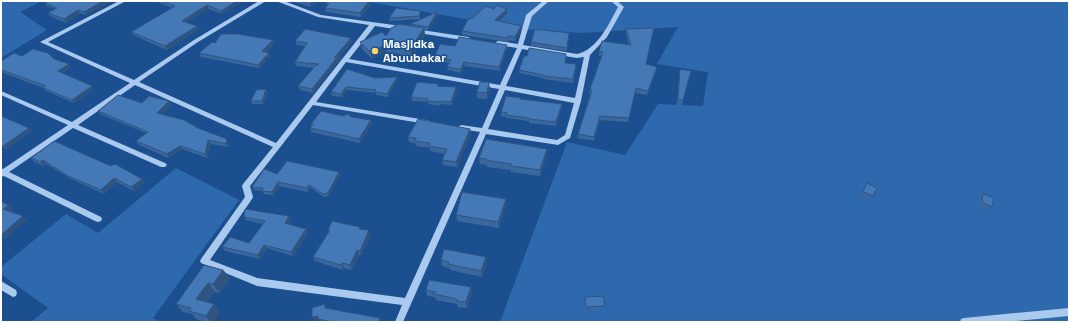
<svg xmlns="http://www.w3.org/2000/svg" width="1070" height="323" font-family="'Space Grotesk',sans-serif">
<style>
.green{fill:#2e69ad}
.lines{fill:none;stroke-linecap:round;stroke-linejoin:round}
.minor{fill:#a9c9ee;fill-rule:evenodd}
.wall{fill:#3a679d}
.shaded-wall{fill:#305480}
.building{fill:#4478b7;stroke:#305480}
.poi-dot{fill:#ffd166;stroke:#1b4f8f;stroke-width:1.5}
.labels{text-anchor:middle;stroke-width:3;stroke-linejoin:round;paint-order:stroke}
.poi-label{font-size:12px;font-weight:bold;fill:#fff;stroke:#1b4f8f;text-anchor:start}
</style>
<rect width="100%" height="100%" fill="#1b4f8f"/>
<path class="green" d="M1,1H42L20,12L47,30L1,58Z
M364,1H1069V322H500L567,142L625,155L658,104L703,106L708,72L657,64L678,27L582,33L521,29Z
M176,168L239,200L153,318L161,322H31L48,308L1,274V267L66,214L98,233Z"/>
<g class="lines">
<path class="minor" d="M119,1H126L48,42L134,80L194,40L259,1H266L198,42L139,82L276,143L369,25L318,17L276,1H284L321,15L401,26L404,28L401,30L375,26L349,59L500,85L517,48L498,45L495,43L498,41L518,44L526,15L543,1H549L532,16L523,45L577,54C597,50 609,24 618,7L611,1H617L624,7L607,37L590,55L581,101L570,138L558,145L486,134L403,322H395L402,305L257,286L201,263L200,261L201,259L245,197L242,186L243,184L273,147L135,85L78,125L165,163L167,165L165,167H161L73,128L9,172L101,217L102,219L101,221L98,222L95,221L4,176L1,177V168L3,169L68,125L1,95V91L72,122L130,83L40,42ZM522,49L577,58L584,57L575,98L506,86ZM346,62L499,89L482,128L461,125L458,127L461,129L480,132L405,298L257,278L210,260L252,199L253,197L250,186L313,105L426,124H428L429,122L428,120H426L316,102ZM505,90L574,103L565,135L557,140L488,129Z
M415,29L468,37L471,39L468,41L413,32L412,31Z
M1,281L16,290L17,293L16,296L13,297L1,290Z
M1069,308V316L1006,322H960L961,319L964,318Z"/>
</g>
<path class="wall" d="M111,1L86,15L80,13L66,23L50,16L48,13L55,9L47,6L45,3Z
M155,1H244L222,14L209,9L186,22L197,26L199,29L167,50L133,35L131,32L172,8Z
M292,1H318L311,7Z
M324,1H370L371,4L361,17L326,12L325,8L328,5Z
M494,9H507V13L499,21L521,30L515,41L508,40V42L462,35V31L471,19Z
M420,15V19L390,21L389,18Z
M438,15L428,30L424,29L425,35L412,57L387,52L372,59L362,49L360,42L386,36L411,26L410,24Z
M626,29L646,64L656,71L647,95L635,93L628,122L600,120L594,141L577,138L578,134L591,94H589L590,89L602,56H599V51L629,45L626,33Z
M569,33L567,51L531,46V42Z
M351,38L352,42L339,57L340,59L313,93L300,90L298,86L314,68L296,66L295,62L305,46L297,45L295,41Z
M273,40L275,43L266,52L271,56L259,68L201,57L199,53L215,43Z
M455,46L507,48L500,71L465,66L461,73L448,70L447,67L450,63L434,61V58Z
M22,56L54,59L71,67L63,73L94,89L74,103L46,91L43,88L1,72V61Z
M565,63L576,67L573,83L543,79V78L519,73V70Z
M680,69L691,71L682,105H677L679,74Z
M375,78L397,81L388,97L376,95V93L347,90L343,97L332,96L331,92Z
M438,84V86L456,87L457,90L452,105L440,104L439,106L428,104V102L412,101L411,97Z
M490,89L487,99L477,98V92Z
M268,93L263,104H252L251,101Z
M521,98V99L562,107L556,126L529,123V121L506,118V117L501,116V112Z
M169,101L172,105L161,114L198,128L229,143L228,147L211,144L207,158L182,149L169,158L139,145L136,141L146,133L100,114L98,111L142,103Z
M1,116L29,128L32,131L6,149L1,146Z
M343,116L371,120L372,124L360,143L311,132L310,128L312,126L311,124Z
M471,134L457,167L443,165L442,160L445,154L430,151V148L416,146L415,143L409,142L408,137Z
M547,156L540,176L511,172V170L487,167V165L480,164L479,158Z
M31,158L111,166L142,179L145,182L134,191L117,182L104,194L71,179L46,164L44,166L34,162Z
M339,172L340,175L329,196L324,197L311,188L308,192L279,186L274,195L264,194L262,191L254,190L252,187L277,174Z
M867,183L873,196L871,200L861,195Z
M983,194L992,207L989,210L979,206L980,197Z
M506,199V206L499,228L457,221L456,215Z
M289,216L291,220L288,224L308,233L293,256L267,248L260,259L225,251L222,247L249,243L263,224L246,220L244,217Z
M361,229L371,235L361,255H359L352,270L344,268L343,270L315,261L313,257L329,232L328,230Z
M486,257L487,263L482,277L450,270L449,268L442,266L441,260Z
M223,270L230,278L220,293L215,292L207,302L214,304L220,312L214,322H206L196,319L192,314L183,312L176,304Z
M426,290L472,293L467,308L458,307L457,304L436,300L435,297L427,296Z
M585,297L605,306L604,309L586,310L585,300Z
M327,308L382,322H320L319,320L314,321Z"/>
<path class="shaded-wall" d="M103,1H111L86,15L84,12Z
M237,1H244L222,14L221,11Z
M313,1H318L311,7L310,4Z
M369,1H370L371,4L361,17L360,13Z
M207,5L209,9L183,24L182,21Z
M507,9V13L495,25V20Z
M78,10L80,13L66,23L64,19Z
M437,12L438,15L428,30V27Z
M197,26L199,29L167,50L165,46Z
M521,26V30L515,41V37Z
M424,28L425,35L412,57L410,49Z
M351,38L352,42L339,57L340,59L313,93L312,89L334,58Z
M273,40L275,43L263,55L262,51Z
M386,45L387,52L372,59L370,52Z
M507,45V48L500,71L499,67Z
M269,53L271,56L259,68L258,65Z
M464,62L465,66L461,73V69Z
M69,64L71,67L61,74L58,71Z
M657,67L656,71L647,95L648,91Z
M397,77V81L388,97L387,94Z
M489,82L490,89L487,99V93Z
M92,86L94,89L74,103L72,100Z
M346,87L347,90L343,97L341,94Z
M456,87L457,90L452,105L451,102Z
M266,89L268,93L263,104L262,101Z
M169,101L172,105L159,116L157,113Z
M562,104V107L556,126V122Z
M600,116V120L594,141V137Z
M371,120L372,124L360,143L359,139Z
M29,128L32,131L6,149L3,146Z
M470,129L471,134L457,167L456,162Z
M227,139L229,143L228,147L226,144Z
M208,140L211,144L207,158L205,154Z
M180,146L182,149L169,158L167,154Z
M547,149V156L540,176V170Z
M43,160L46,164L44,166L40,162Z
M339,172L340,175L329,196L328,193Z
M114,178L117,182L104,194L101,190Z
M142,179L145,182L134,191L131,187Z
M278,182L279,186L274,195L272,192Z
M309,185L311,188L308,192L307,188Z
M506,199V206L499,228L498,222Z
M9,205L13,209L8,213L3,209Z
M23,216L27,220L4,240L1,238V235Z
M289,216L291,220L287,226L285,223Z
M306,229L308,233L293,256L291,252Z
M369,230L371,235L361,255L360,251Z
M264,245L267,248L260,259L258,255Z
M357,250L359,255L352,270L350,265Z
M486,257L487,263L482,277L481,271Z
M342,263L344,268L343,270L341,265Z
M223,270L230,278L220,293L213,284Z
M208,283L215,292L204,307L196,299Z
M471,287L472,293L467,308L466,302Z
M214,304L220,312L214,322H211L206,316Z
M318,316V319L319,320L314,321L312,317Z
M380,318L382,322H378Z"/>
<path class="building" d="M48,1H103L84,12L78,10L64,19L48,13L57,8L45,3Z
M161,1H237L221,11L207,5L182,21L197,26L165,46L131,32L175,6Z
M300,1H313L310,4Z
M326,1H369L360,13L325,8L329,4Z
M497,5L507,9L495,20L521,26L515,37L508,36V38L462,31L468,19H471L486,6L494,9Z
M396,8L420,11V16L389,18Z
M437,12L428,27L410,24Z
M399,24L424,28L410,49L386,45L370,52L360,42L382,32L386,36L391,28Z
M654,28L646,64L657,67L648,91L636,88L629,118L600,116L594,137L578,134L592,90L590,89L603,52L599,51L602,41L631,45L626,29Z
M305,29L351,38L334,58L339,55L312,89L298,86L315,66L319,64L295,62L307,43L295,41Z
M535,29L569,33L567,48L531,42Z
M221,34H238L273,40L262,51L269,53L258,65L199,53L212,42L215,43Z
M459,37L507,45L499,67L464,62L461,69L447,67L451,60L434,58L440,44L455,46Z
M529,48L566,54L565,63L576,64L573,79L543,76V75L519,70L524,56H527Z
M33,49L48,53L54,59L69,64L58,71L92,86L72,100L43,88L46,86L1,70V61L14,53L22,56Z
M347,69L375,78L397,77L387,94L375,92L376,90L346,87L341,94L331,92Z
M680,69L691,71L683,100L678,99Z
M417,82L438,84L437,86L456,87L451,102L439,101L438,102L427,101L428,99L411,97Z
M480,82H489L487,93L477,92Z
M266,89L262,101H251L256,90Z
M118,95L142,103L149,96L169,101L157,113L184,120L198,128L227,139L226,144L208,140L205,154L180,146L167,154L136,141L148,132L98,111Z
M506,96L521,98L520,99L562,104L556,122L529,119V118L506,115L507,113L501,112Z
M321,111L343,116L348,114L351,117L371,120L359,139L310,128L313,124H311Z
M1,116L29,128L3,146L1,145Z
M418,119L470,129L456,162L442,160L447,149L429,146L430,143L415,141L416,138L408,137Z
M486,139L547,149L540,170L511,166V164L486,160V159L479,158Z
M54,141L111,166L115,164L142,179L131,187L114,178L101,190L68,176L43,160L40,162L31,158Z
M287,161L339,172L328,193L323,194L309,185L307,188L278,182L272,192L262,191L263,188L252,187L264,169L277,174Z
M867,183L877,188L873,196L863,192Z
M462,192L506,199L498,222L456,215Z
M983,194L994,198L992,207L982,202Z
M1,202L9,205L3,209L23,216L1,235Z
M245,209L289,216L285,223L306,229L291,252L264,245L258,255L222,247L230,237L249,243L265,221L244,217Z
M332,221L360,227L359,229L369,230L360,251L357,250L350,265L342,263L341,265L313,257L330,230H328Z
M444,249L486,257L481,271L448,264L449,262L441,260Z
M204,265L223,270L213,284L208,283L196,299L214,304L206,316L189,311L191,308L176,304Z
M429,280L471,287L466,302L457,301V299L434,294L435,292L426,290Z
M603,296L605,306L586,307L585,297Z
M325,304V308L380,318L378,322H333L318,319V316L312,317V308Z"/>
<circle class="poi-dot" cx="375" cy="51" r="4"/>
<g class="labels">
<g class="poi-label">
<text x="383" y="48">Masjidka<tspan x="383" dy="14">Abuubakar</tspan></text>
</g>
</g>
<rect width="1070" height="323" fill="none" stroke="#ffffff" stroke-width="4"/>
</svg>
